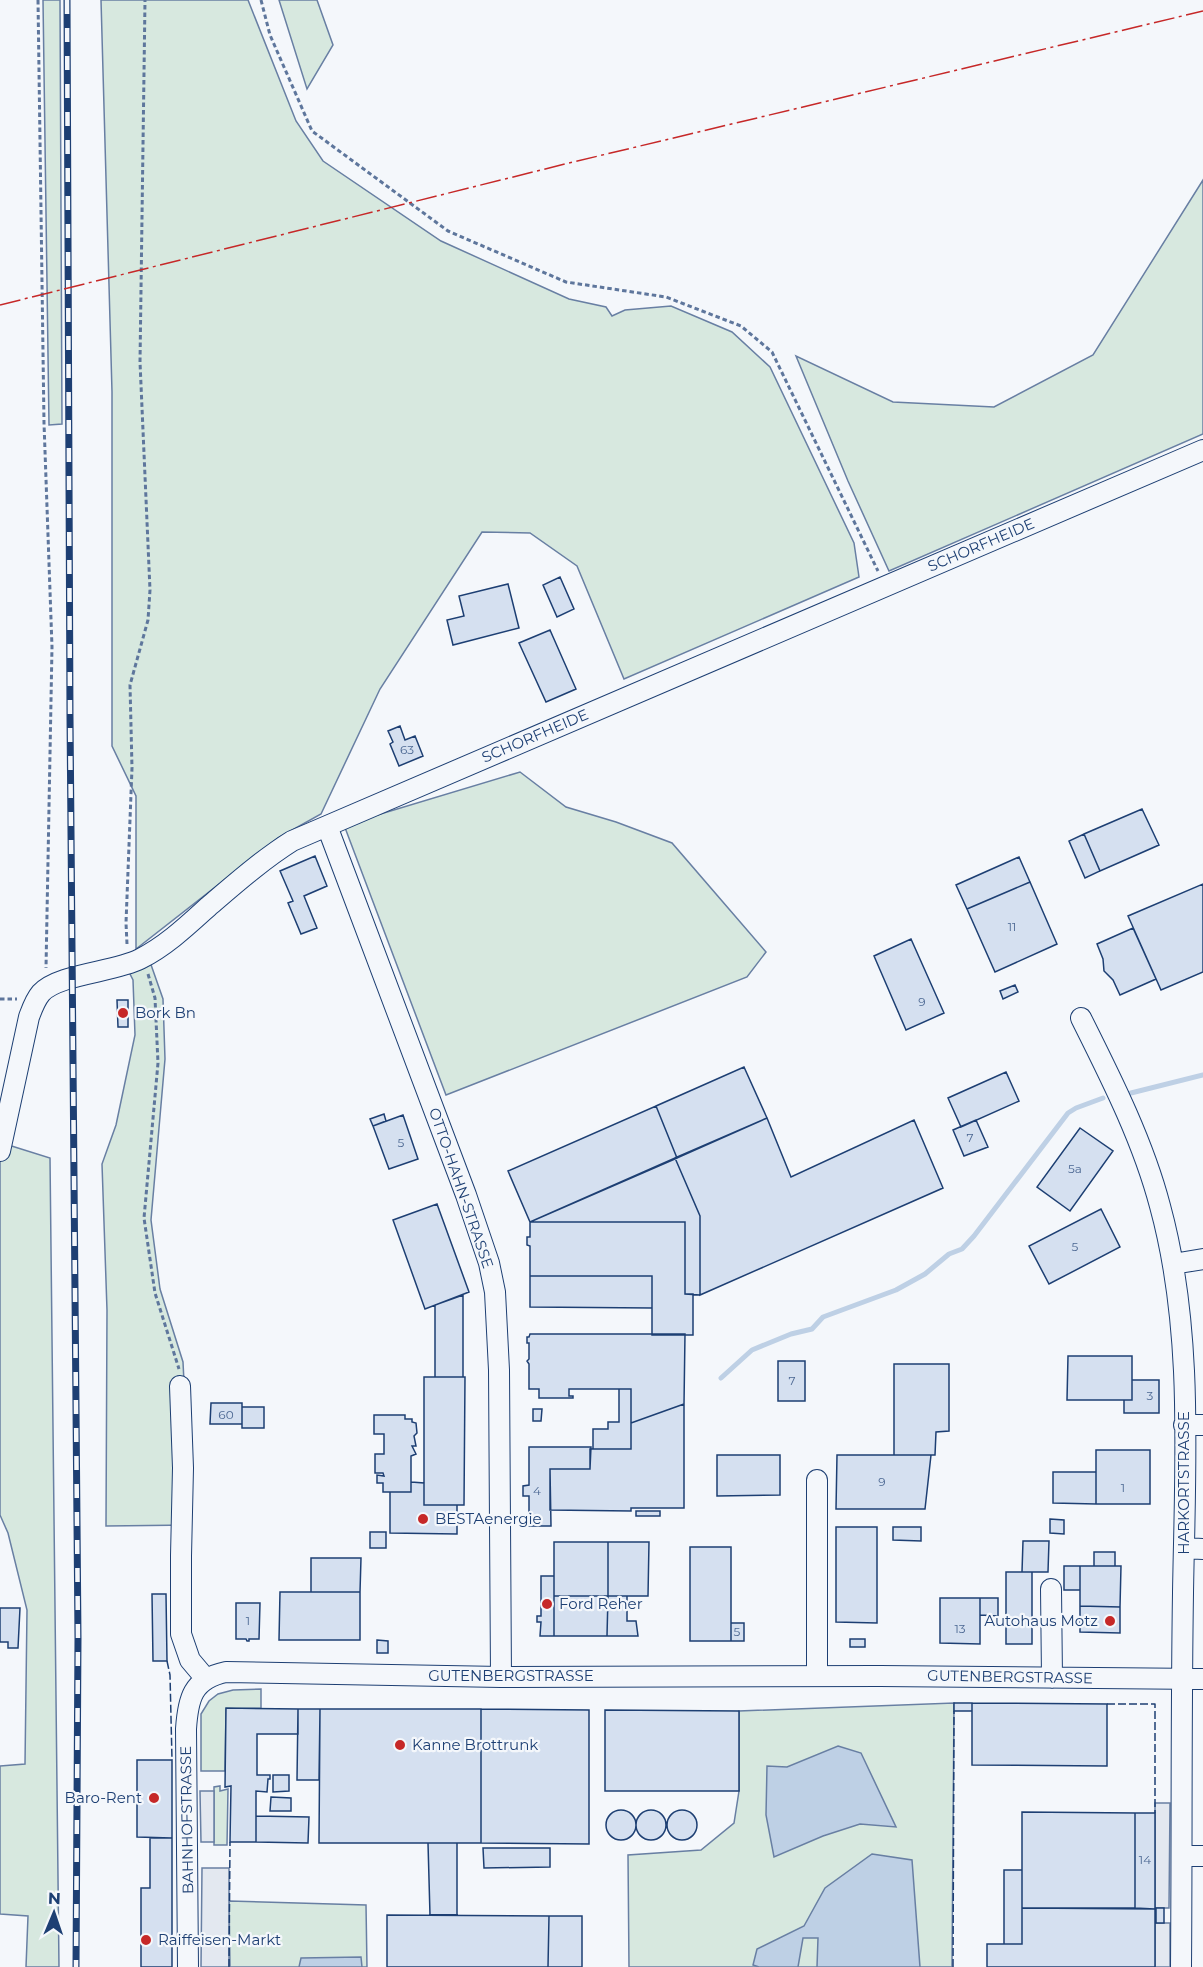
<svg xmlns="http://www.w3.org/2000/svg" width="1203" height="1967" font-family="Montserrat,sans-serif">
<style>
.green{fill:#d7e8df;stroke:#687fa3;stroke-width:1.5}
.parking{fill:#e3e8f0;stroke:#687fa3;stroke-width:1.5}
.water{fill:#bed0e5;stroke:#687fa3;stroke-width:1.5}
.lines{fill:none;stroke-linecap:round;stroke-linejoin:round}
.stream{stroke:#bed0e5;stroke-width:5}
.building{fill:#d5e0f0;stroke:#1d3f73;stroke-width:1.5}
.minor-casing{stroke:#1d3f73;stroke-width:22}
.path{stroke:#5e769c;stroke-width:3;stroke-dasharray:4.5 3;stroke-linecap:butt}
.minor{stroke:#f4f7fb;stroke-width:20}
.rail-casing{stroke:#1d3f73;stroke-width:7}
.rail{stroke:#f4f7fb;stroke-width:4.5;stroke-dasharray:14;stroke-linecap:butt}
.fence{stroke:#1d3f73;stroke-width:1.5;stroke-dasharray:8 3;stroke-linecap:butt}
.power{stroke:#c62828;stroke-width:1.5;stroke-dasharray:21 4.5 3 4.5;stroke-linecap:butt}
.poi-dot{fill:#c62828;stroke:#f4f7fb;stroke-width:2}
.labels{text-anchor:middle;stroke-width:4.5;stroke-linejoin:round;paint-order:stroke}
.number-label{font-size:12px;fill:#4b6792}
.street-label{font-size:15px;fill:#1d3f73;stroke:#f4f7fb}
.poi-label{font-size:15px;fill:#1d3f73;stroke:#f4f7fb;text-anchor:start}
</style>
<rect width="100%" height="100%" fill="#f4f7fb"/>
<path class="green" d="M43,0H60L62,424L49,425Z
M101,0H248L296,121L323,161L441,241L569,299L606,307L612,316L625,310L671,306L732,332L770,367L854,543L859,577L624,679L577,566L530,533L482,532L380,689L321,814L278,838L136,949V796L112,746V392Z
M279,0H317L333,45L307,89Z
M1203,180V434L889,571L848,481L796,356L893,402L994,407L1093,355Z
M520,772L566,807L616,822L672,843L766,952L747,977L446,1095L344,825Z
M149,959L163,999L165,1059L151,1220L160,1289L183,1362L191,1525L106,1526L107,1310L102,1164L116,1125L135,1035L133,980L128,970Z
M2,1143L50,1158L59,1967H26L28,1916L0,1914V1766L25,1764L27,1610L8,1533L0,1515V1153Z
M261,1689V1708L226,1709L225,1771H201V1714L209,1701L218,1694L233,1690Z
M954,1703L952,1967H629L628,1855L701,1850L734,1823L739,1791V1711Z
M220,1786V1791L228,1789L227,1845H214V1787Z
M229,1901L366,1905L367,1967H230Z"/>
<path class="parking" d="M200,1791H214V1842H201Z
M1155,1803H1170L1169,1908H1155Z
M202,1868H229V1967H201Z
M1155,1923H1170V1967H1155Z"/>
<path class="water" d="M838,1746L861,1753L896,1827L860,1824L823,1836L774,1857L766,1815L767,1766L787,1767Z
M872,1854L912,1860L920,1967H817L818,1938H803L798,1967H759L753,1965L757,1949L804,1926L825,1888Z
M361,1957L362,1967H299L301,1958Z"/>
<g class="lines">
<path class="stream" d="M1131,1093L1203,1075
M721,1378L752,1350L791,1334L812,1329L823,1317L896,1290L925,1274L949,1254L962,1249L974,1236L1068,1113L1076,1108L1103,1098"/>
</g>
<path class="building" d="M560,577L574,609L557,617L543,585Z
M508,584L519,628L453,645L447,620L464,616L459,596Z
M550,630L576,689L546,702L519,643Z
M400,726L405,740L415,736L423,756L399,766L390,744L393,742L388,731Z
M1142,809L1159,845L1100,871L1084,834Z
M1084,834L1100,871L1085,878L1069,841Z
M315,856L327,886L304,896L317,928L301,934L288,903L293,901L280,871Z
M1019,857L1030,882L967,909L956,885Z
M1030,882L1057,944L995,972L967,909Z
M1203,884V972L1161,990L1128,916Z
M1133,928L1156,979L1120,995L1113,980L1104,971L1103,959L1097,944Z
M911,939L944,1013L906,1030L874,956Z
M1015,985L1018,992L1003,999L1000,991Z
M117,1000H128V1027H118Z
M744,1067L767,1118L677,1158L656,1106Z
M1006,1072L1019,1101L961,1127L948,1098Z
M656,1106L677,1158L530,1222L508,1171Z
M384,1114L386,1121L373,1126L370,1119Z
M403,1115L418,1159L389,1169L373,1126Z
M767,1118L791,1177L914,1120L943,1188L700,1295V1216L675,1158Z
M976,1120L988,1147L964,1156L953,1130Z
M1080,1128L1113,1151L1070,1211L1037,1187Z
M675,1158L700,1216V1295L685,1294V1222H530Z
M437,1204L469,1292L425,1309L393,1220Z
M1101,1209L1120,1247L1049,1284L1029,1246Z
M530,1222H685V1294H693V1335H652V1276H530V1246L527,1245V1237H530Z
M530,1276H652V1308L530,1307Z
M463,1295V1377H435V1305Z
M530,1334H685L684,1404L631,1423V1389H569V1396H573V1398H539V1389H529V1364L527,1361L529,1359V1343H527V1337H529Z
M1068,1356H1132V1400H1067Z
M778,1361H805V1401H778Z
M894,1364H949V1431L936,1432L935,1455H894Z
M424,1377H465L464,1505H424Z
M1132,1380H1159V1413H1124V1400H1132Z
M619,1389H631V1449H593V1429H608V1422H619Z
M211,1403H242V1424H210Z
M684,1404V1508H631V1511L550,1510V1469H590V1449H631V1423Z
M242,1407H264V1428H242Z
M533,1409H542L541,1421H533Z
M374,1415H405V1419H412V1422L416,1423L417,1433L414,1436L416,1446H412L416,1454L411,1456V1492H383V1483H377V1475L384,1476L383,1473H375V1454H384V1434H374Z
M529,1447H591L590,1469H550L551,1526H529V1496H523V1486L529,1485Z
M1096,1450H1150V1504H1096Z
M717,1455H780V1495L717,1496Z
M837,1455H931L925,1509H836Z
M1053,1472H1096V1504L1053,1503Z
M411,1482L424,1483V1505H457V1534L390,1533V1492H411Z
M636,1511H660V1516H636Z
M1050,1519L1064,1520V1534L1050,1533Z
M836,1527H877V1623L836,1622Z
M893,1527H921V1541L893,1540Z
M370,1532H386V1548H370Z
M1023,1541H1049L1048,1572H1022Z
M554,1542H608V1596H554Z
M608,1542H649L648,1596H608Z
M690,1547H731V1641H690Z
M1094,1552H1115V1566H1094Z
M311,1558H361L360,1592H311Z
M1064,1566H1080V1590H1064Z
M1080,1566H1121L1120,1607L1080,1606Z
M1006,1572H1032V1644H1006Z
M541,1576H554V1636H540L541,1622H537V1616H541Z
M280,1592H360V1640H279Z
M152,1594H166L167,1661H153Z
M554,1596H608L607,1636H554Z
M608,1596H627V1621H636L638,1636H607Z
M940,1598H980V1644L940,1643Z
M980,1598H998V1616L980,1615Z
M236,1603H260L259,1639H249V1641H247L246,1639H236Z
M1080,1606L1120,1607V1633L1080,1632Z
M0,1608H20L18,1648H8V1642H0Z
M731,1623H744V1641H731Z
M850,1639H865V1647H850Z
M377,1640L388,1641V1653H377Z
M954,1703H972V1711H954Z
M972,1703L1107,1704V1766L972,1765Z
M226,1708L298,1709V1734H257V1775H270V1779H268L267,1792L256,1791V1842H230L231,1786L225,1787Z
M298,1709H320L319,1780H297Z
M320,1709H481V1843H319Z
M481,1709L589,1710V1844L481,1843Z
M605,1710L739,1711V1791H605Z
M137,1760H172V1838L137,1837Z
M273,1775H289V1791L273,1792Z
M271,1797L291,1798V1811H270Z
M606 1825a15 15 0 1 1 30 0a15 15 0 1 1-30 0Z
M667 1825a15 15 0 1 1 30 0a15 15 0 1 1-30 0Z
M636 1825a15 15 0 1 1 30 0a15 15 0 1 1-30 0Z
M1022,1812L1135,1813V1908H1022Z
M1135,1813H1155V1909L1135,1908Z
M256,1816L309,1817L308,1843L256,1842Z
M150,1838H172V1967H141V1888H150Z
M428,1843H457V1915H430Z
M483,1848H550V1867L484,1868Z
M1004,1870H1022V1944H1004Z
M1022,1908L1155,1909V1967H987V1944H1022Z
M1156,1908H1164V1923H1156Z
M387,1915L549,1916L548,1967H387Z
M549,1916H582V1967H548Z"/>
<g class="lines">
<defs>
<path id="minor" d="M327,826L466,1195L489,1263L495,1292L499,1370L501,1677
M1081,1018C1111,1078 1143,1141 1160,1206C1194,1330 1185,1465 1183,1593C1181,1717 1182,1842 1181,1967
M0,1151L29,1017C32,1009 35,1000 41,993C58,974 115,972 140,959C166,946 188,925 209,906C236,883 262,860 292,841L1203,450
M1173,1264L1203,1259
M180,1386L183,1468L181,1556V1634L190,1660L206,1679
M1184,1425H1203
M817,1480V1676
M1184,1548L1203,1549
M1051,1589L1052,1678
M1182,1856H1203
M188,1967L186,1729C188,1699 192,1679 226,1672L501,1677L880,1676L1203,1679"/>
</defs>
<use href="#minor" class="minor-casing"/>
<path class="path" d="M38,0L44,423L52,647L46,968
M261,0L270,35L312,131L448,231L566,282L666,297L741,326L772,352L878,571
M127,944L126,923L132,768L130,685L148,620L150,590L140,362L145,0
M148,974L155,998L158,1063L144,1218L155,1293L179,1369
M0,999H17"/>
<use href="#minor" class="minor"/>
<defs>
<path id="rail" d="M67,0L70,717L78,1638L76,1967"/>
</defs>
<use href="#rail" class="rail-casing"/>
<use href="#rail" class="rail"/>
<path class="fence" d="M167,1661L170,1675L172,1760
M1107,1704H1155V1813
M229,1967L230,1842
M953,1967L954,1711"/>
<path class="power" d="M0,305L565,164L1203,11"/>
</g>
<g class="poi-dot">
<circle cx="123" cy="1013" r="6"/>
<circle cx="423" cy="1519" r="6"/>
<circle cx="547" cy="1604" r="6"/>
<circle cx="1110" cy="1621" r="6"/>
<circle cx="400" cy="1745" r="6"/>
<circle cx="154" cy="1798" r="6"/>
<circle cx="146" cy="1940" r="6"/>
</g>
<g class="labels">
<g class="number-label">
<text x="407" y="754">63</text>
<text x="1012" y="931">11</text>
<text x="922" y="1006">9</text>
<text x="970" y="1142">7</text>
<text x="401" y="1147">5</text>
<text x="1075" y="1173">5a</text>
<text x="1075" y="1251">5</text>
<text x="792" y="1385">7</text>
<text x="1150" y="1400">3</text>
<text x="226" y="1419">60</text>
<text x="882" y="1486">9</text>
<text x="1123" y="1492">1</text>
<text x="537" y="1495">4</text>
<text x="248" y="1625">1</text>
<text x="960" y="1633">13</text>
<text x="737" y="1636">5</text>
<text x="1145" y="1864">14</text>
</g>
<g class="street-label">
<text transform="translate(981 545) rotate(-23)" y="5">SCHORFHEIDE</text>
<text transform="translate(535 736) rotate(-23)" y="5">SCHORFHEIDE</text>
<text transform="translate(461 1188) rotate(71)" y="5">OTTO-HAHN-STRASSE</text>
<text transform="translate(1184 1483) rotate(-90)" y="5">HARKORTSTRASSE</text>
<text x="511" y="1681">GUTENBERGSTRASSE</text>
<text transform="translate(1010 1677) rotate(1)" y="5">GUTENBERGSTRASSE</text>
<text transform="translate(187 1820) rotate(-91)" y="5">BAHNHOFSTRASSE</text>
</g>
<g class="poi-label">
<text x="135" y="1018">Bork Bn</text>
<text x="435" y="1524">BESTAenergie</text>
<text x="559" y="1609">Ford Reher</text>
<text x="1098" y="1626" text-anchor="end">Autohaus Motz</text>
<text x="412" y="1750">Kanne Brottrunk</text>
<text x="142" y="1803" text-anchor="end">Baro-Rent</text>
<text x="158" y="1945">Raiffeisen-Markt</text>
</g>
</g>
<g transform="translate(54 1913) rotate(2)" stroke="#f4f7fb" stroke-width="4.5" paint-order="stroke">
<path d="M0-4.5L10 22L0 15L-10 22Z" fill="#1d3f73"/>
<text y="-9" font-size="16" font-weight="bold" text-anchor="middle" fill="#1d3f73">N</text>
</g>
</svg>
